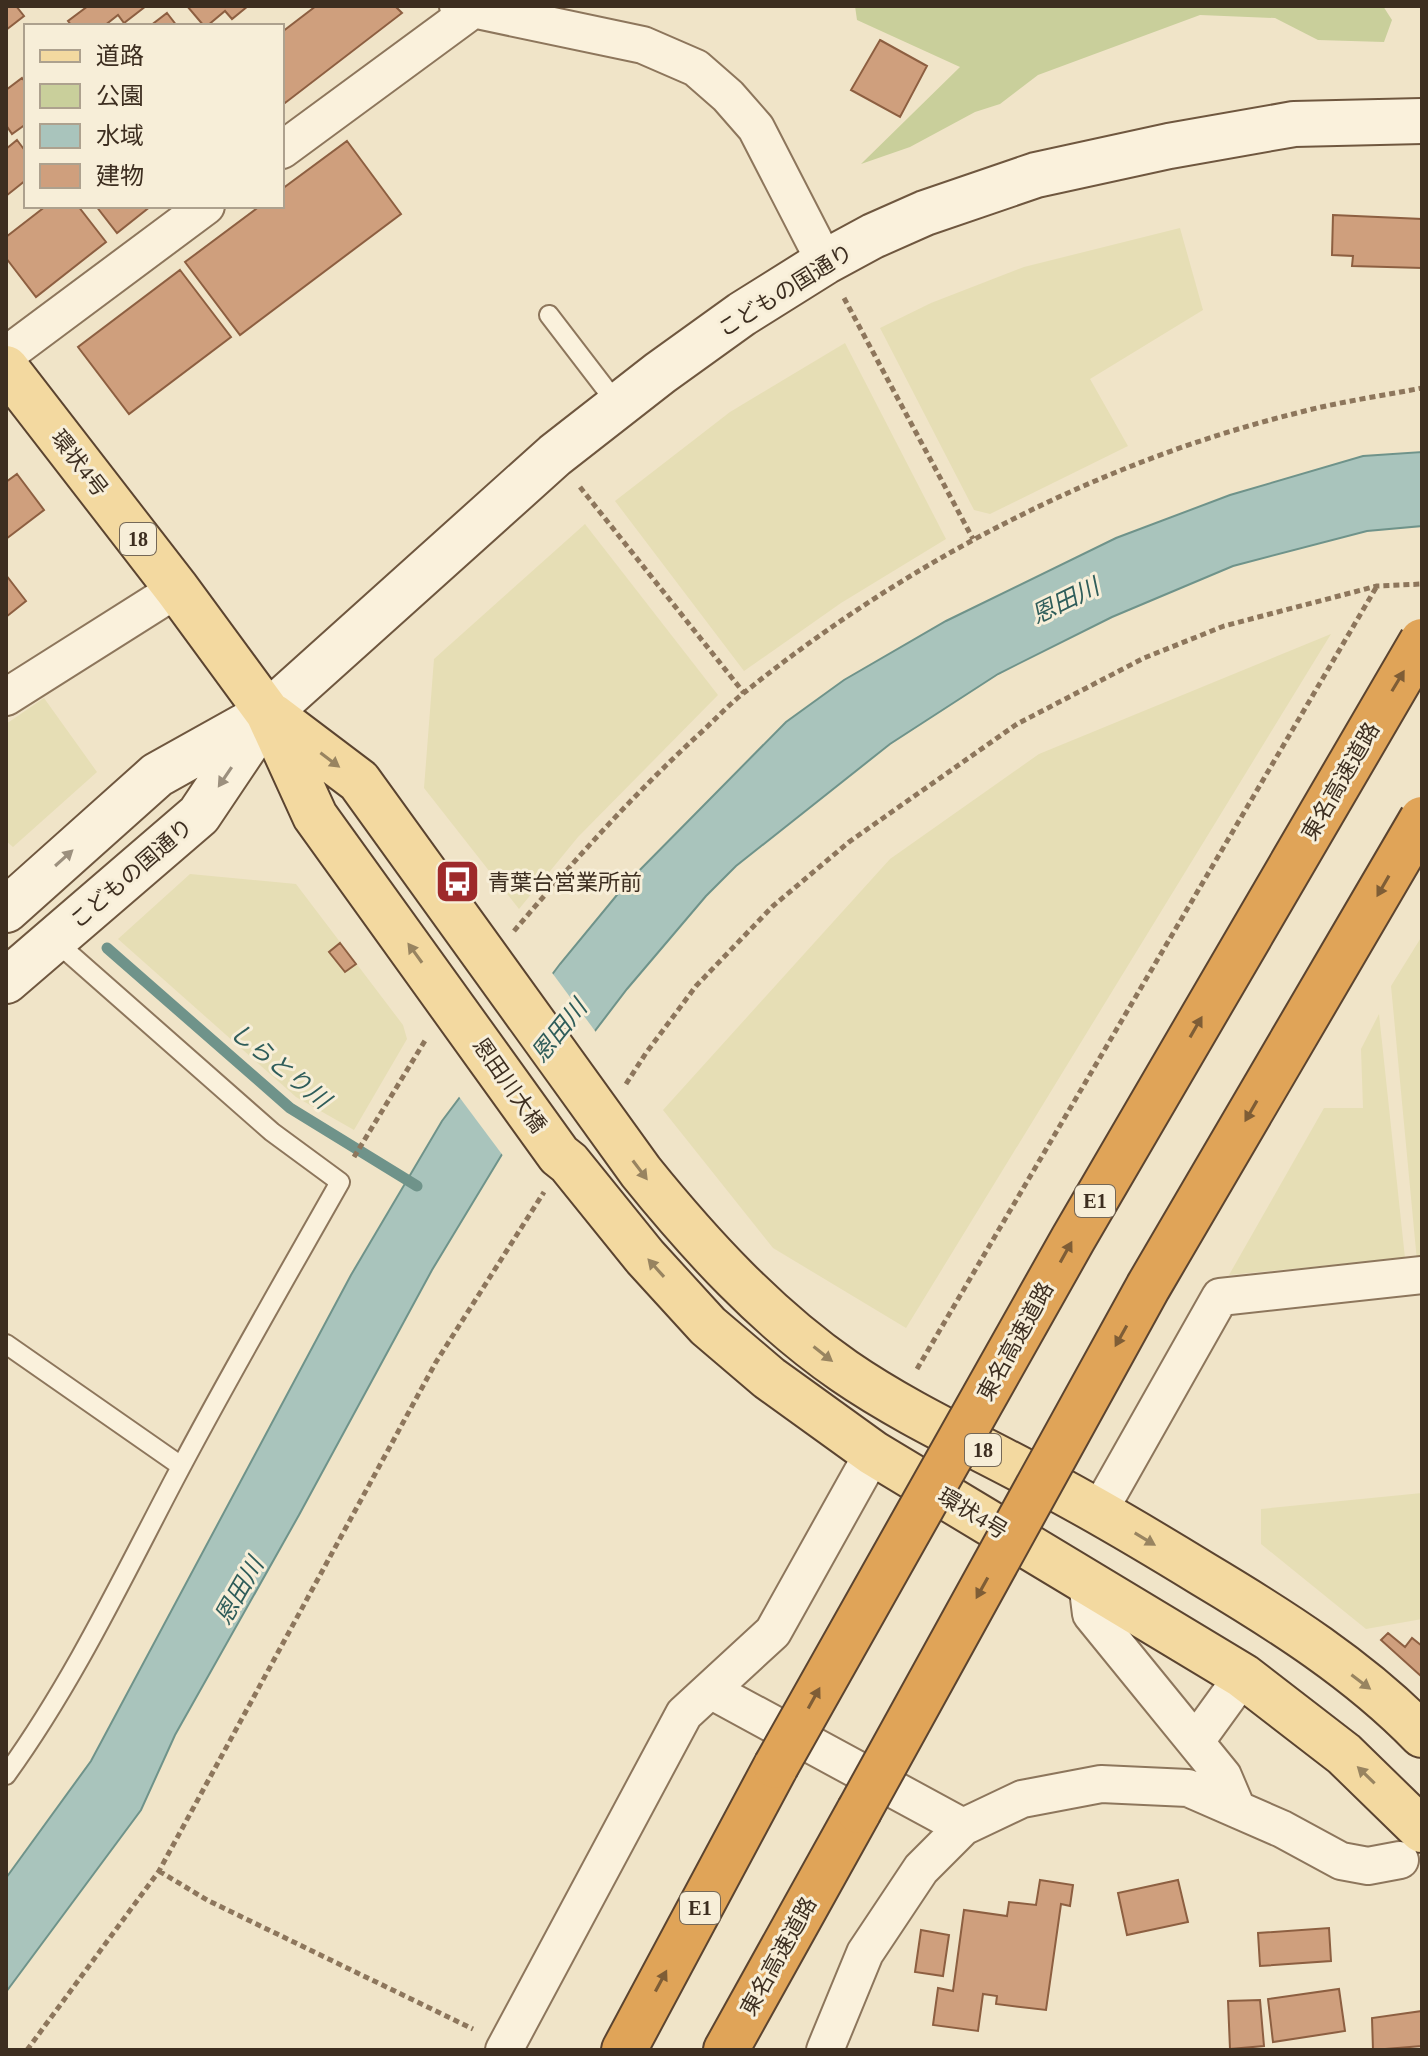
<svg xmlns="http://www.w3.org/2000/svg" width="1428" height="2056" font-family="'Times New Roman','Noto Sans JP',serif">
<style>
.farmland{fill:#e6deb5}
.green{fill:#c9cf9b}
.water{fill:#a9c4bc;stroke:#6f938a;stroke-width:2}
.pier{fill:#f0e4c8}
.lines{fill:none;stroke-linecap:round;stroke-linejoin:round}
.stream{stroke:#6f938a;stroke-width:11}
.building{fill:#cf9f7d;stroke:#8d5f41;stroke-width:2}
.service-casing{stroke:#8d765c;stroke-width:22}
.minor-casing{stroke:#8d765c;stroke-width:40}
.secondary-casing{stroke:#6f573f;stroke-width:48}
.primary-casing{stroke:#5b4430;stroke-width:48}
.motorway-casing{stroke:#5b4430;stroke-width:48}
.path{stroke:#8d765c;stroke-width:5;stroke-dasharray:6 4;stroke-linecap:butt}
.service{stroke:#faf1dc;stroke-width:18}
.minor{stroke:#faf1dc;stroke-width:36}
.secondary{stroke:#faf1dc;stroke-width:44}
.primary{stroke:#f3d9a0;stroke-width:44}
.motorway{stroke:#e0a458;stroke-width:44}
.motorway-bridge-casing{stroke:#5b4430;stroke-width:48;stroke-linecap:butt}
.motorway-bridge{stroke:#e0a458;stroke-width:44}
.oneway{fill:#7e5d36}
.oneway2{fill:#988460}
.oneway3{fill:#9c907e}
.labels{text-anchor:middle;stroke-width:6;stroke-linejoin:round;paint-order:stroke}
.shield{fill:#f7eed8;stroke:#756857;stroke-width:2}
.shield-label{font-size:20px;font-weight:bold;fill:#3d2e20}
.street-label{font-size:22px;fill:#3d2e20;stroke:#f7eed8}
.poi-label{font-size:22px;fill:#3d2e20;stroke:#f7eed8;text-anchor:start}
.water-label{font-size:24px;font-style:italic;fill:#2f5d5a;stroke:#f7eed8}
</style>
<rect width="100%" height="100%" fill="#f0e4c8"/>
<path class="farmland" d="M1180,228L1203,310L1090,379L1128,446L990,514L974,510L880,328L931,303L1024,267Z
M845,343L946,539L841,603L744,671L615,501L730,412Z
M585,524L718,695L578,837L519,909L424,788L434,659Z
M1331,634L906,1328L773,1248L663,1110L890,859L1039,754Z
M44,698L97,772L13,847L6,841V724Z
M190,874L296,884L403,1025L407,1039L354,1130L296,1097L118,939Z
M1422,936V1261H1417L1391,986Z
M1379,1014L1405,1258L1229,1275L1324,1108H1363L1361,1049Z
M1422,1493V1619L1366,1629L1261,1544V1509Z"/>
<path class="green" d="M855,6H1383L1392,20L1384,42L1318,40L1275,18L1200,15L1038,75L1000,104L975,112L910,147L861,164L960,67L857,20Z"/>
<path class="water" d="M1422,452V526L1367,531L1233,566L1112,617L998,674L890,744L736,866L706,896L627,989L507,1146L432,1270L299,1515L175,1735L141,1810L6,1992V1878L91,1761L351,1275L442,1121L560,964L626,884L786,722L844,680L946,621L1116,538L1230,495L1363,456Z"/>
<path class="pier" d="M550,970L598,1035L504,1157L457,1094Z"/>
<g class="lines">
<path class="stream" d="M107,948L290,1108L417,1186"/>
</g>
<path class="building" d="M6,6H16L24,16L6,30Z
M88,6H146L124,23L118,15L104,26H72L68,21Z
M187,6H248L232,19L225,11L207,26H204Z
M316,6H395L402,13L285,103L282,100V32Z
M167,13L177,26H150Z
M880,40L927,66L900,117L851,90Z
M22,78L26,83V124L12,134L6,125V90Z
M17,140L26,152V180L6,196V149Z
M347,141L401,214L240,335L185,262L260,206H282V189Z
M46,206H78L106,242L36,297L6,258V237Z
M96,206H151L117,233Z
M1333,215L1422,219V268L1352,266L1353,256L1332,255Z
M180,270L231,337L129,414L78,347Z
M17,474L44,510L6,539V482Z
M6,575L26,601L6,617Z
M340,943L356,964L345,972L329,952Z
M1388,1633L1405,1647L1412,1638L1422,1646V1677L1381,1640Z
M1040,1880L1073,1885L1070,1906L1061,1904L1046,2010L996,2004L997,1996L983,1994L978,2031L933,2025L938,1988L953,1991L964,1910L1007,1916L1009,1902L1036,1905Z
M1178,1880L1188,1922L1127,1935L1118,1893Z
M1329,1928L1331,1961L1260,1966L1258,1933Z
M921,1930L949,1935L943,1976L915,1972Z
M1339,1989L1345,2031L1273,2042L1268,1999Z
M1260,2000L1264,2046L1230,2049L1228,2001Z
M1422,2011V2046L1373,2050L1372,2018Z"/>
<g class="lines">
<defs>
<path id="service" d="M549,315L618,405
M6,1344L181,1466
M6,1775C72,1684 122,1579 174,1480C227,1379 284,1281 340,1182L272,1132L54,940"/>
<path id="minor" d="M458,6L643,45L696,68L728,96L756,128L825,262
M282,150L471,11
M6,355L206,206
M6,697L177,589
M1099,1511L1220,1297L1422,1275
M1087,1582L1091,1614L1223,1776L1237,1809
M712,1691L963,1827
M1196,1741L1243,1676
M504,2050L684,1714L773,1632L873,1453
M825,2050L865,1953L921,1869L963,1827L1022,1799L1101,1784L1188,1788L1282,1829L1341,1861L1368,1866L1400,1860"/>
<path id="secondary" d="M6,910L157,775L268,713L555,455L660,373L742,314L825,262L873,236L925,213L1036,175L1169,146L1294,124L1422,121
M6,981L199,815L262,721"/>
<path id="primary" d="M6,368L177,589L268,713L315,816L559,1155L569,1163L645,1257L708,1326L769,1378L873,1453L1243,1676L1344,1754L1422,1830
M273,716L359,781L641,1172C700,1245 766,1317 844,1371C902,1411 967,1441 1029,1474C1089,1505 1146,1539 1203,1574C1280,1620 1359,1670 1422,1735"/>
<path id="motorway" d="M624,2050L776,1766
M726,2050L859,1811"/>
</defs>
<use href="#service" class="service-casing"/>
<use href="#minor" class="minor-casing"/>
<use href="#secondary" class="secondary-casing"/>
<use href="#primary" class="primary-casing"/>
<use href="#motorway" class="motorway-casing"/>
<path class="path" d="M844,298L973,539
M580,487L744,693
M514,931C572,863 631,797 696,737C713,722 728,705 745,692C905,563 1098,462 1297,413C1338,402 1381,396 1422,388
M626,1084L646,1053L696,986L773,906L849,842L1017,724L1144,658L1224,626L1377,586L1422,584
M354,1157L426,1039
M917,1369L1377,586
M159,1871L207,1900L473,2029
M27,2050L159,1871L436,1362L544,1192"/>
<use href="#service" class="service"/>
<use href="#minor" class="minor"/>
<use href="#secondary" class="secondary"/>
<use href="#primary" class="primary"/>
<use href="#motorway" class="motorway"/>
<defs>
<path id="motorway-bridge" d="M776,1766L1073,1239L1422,641
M859,1811L1148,1287L1422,819"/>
</defs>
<use href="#motorway-bridge" class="motorway-bridge-casing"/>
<use href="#motorway-bridge" class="motorway-bridge"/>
</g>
<defs><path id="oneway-solid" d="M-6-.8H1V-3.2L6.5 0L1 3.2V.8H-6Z" transform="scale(2)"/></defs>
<g class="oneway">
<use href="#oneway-solid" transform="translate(1398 681) rotate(-59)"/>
<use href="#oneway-solid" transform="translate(1383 886) rotate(120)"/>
<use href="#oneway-solid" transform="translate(1196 1027) rotate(-60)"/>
<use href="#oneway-solid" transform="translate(1251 1111) rotate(120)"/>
<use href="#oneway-solid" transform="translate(1066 1252) rotate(-61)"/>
<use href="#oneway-solid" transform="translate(1121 1336) rotate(119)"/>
<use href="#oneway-solid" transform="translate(982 1588) rotate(119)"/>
<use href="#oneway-solid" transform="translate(814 1698) rotate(-61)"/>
<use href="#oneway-solid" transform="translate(661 1981) rotate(-62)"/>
</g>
<g class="oneway2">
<use href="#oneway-solid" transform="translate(330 760) rotate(37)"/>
<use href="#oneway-solid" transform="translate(415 953) rotate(-126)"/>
<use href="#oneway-solid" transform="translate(640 1170) rotate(53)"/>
<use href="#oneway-solid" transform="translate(656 1268) rotate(-132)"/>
<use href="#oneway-solid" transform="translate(823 1354) rotate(38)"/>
<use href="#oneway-solid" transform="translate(1145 1539) rotate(31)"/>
<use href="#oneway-solid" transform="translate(1361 1682) rotate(37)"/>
<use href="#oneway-solid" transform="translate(1366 1775) rotate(-136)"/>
</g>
<g class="oneway3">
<use href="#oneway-solid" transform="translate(225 777) rotate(124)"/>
<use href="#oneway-solid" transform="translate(64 858) rotate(-42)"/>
</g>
<defs>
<symbol id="bus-square" viewBox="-11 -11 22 22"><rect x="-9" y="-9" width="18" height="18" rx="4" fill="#9e2a2b" stroke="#f7eed8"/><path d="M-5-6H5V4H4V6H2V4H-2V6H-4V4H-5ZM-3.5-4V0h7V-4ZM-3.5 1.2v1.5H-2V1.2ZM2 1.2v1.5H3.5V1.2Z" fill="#fff"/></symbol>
</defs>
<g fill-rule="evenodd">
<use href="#bus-square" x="432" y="856" width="51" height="51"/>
</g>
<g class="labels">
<g class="shield">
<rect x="120" y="523" width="36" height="32" rx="6"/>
<rect x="1075" y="1185" width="40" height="32" rx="6"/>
<rect x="965" y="1434" width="36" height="32" rx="6"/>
<rect x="680" y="1892" width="40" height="32" rx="6"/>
</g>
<g class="shield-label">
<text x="138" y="546">18</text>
<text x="1095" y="1208">E1</text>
<text x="983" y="1457">18</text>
<text x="700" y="1915">E1</text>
</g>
<g class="street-label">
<text transform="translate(785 290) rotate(-32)" y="8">こどもの国通り</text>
<text transform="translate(80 463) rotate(52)" y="8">環状4号</text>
<text transform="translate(1340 781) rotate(-60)" y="8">東名高速道路</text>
<text transform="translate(131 873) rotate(-41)" y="8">こどもの国通り</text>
<text transform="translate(510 1085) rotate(55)" y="8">恩田川大橋</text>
<text transform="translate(1015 1341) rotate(-61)" y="8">東名高速道路</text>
<text transform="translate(973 1513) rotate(31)" y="8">環状4号</text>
<text transform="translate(778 1956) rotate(-61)" y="8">東名高速道路</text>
</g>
<g class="poi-label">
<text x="488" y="890">青葉台営業所前</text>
</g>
<g class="water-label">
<text transform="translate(1065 601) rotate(-26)" y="8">恩田川</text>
<text transform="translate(559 1031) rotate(-51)" y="8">恩田川</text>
<text transform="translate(280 1066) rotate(39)" y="8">しらとり川</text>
<text transform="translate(239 1591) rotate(-60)" y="8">恩田川</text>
</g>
</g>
<rect width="1428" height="2056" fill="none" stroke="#3d2e20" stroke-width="16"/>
<rect x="24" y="24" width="260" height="184" fill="#f7eed8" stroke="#ada18e" stroke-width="2"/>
<rect x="40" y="50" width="40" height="12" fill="#f3d9a0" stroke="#ada18e" stroke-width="2"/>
<text x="96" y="64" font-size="24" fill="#3d2e20">道路</text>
<rect x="40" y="84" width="40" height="24" fill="#c9cf9b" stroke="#ada18e" stroke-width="2"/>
<text x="96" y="104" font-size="24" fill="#3d2e20">公園</text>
<rect x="40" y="124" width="40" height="24" fill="#a9c4bc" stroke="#ada18e" stroke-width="2"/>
<text x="96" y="144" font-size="24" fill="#3d2e20">水域</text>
<rect x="40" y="164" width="40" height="24" fill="#cf9f7d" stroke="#ada18e" stroke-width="2"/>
<text x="96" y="184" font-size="24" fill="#3d2e20">建物</text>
</svg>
